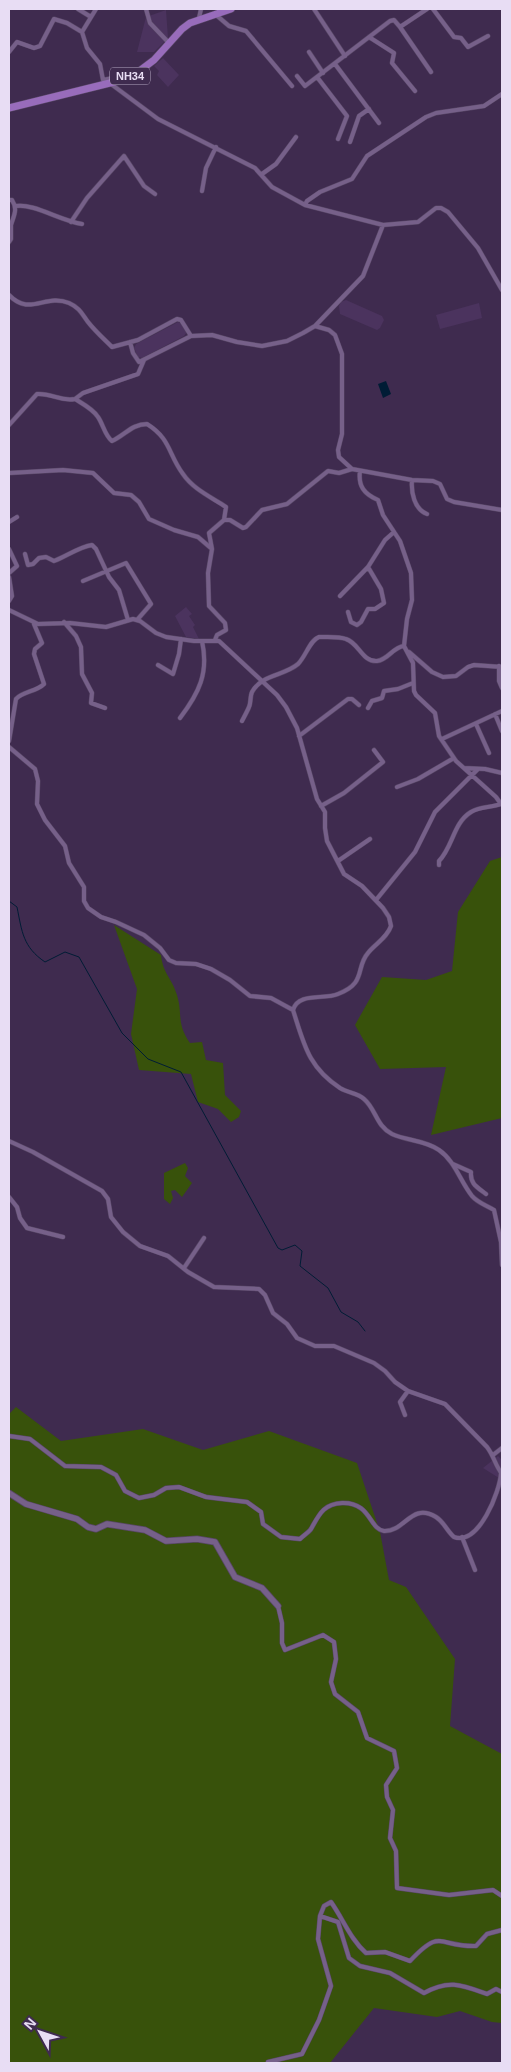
<svg xmlns="http://www.w3.org/2000/svg" width="511" height="2072" font-family="Helvetica,sans-serif">
<style>
.built{fill:#4b335e}
.green{fill:#38520b}
.water{fill:#001c35}
.lines{fill:none;stroke-linecap:round;stroke-linejoin:round}
.stream{stroke:#001c35;stroke-width:1}
.street-casing{stroke:#584766;stroke-width:5}
.secondary-casing{stroke:#584766;stroke-width:7}
.highway-casing{stroke:#584766;stroke-width:8}
.street{stroke:#766089;stroke-width:4}
.secondary{stroke:#766089;stroke-width:5.5}
.highway{stroke:#986cbb;stroke-width:7}
.labels{text-anchor:middle;stroke-width:4.5;stroke-linejoin:round;paint-order:stroke}
.shield{fill:#3f2b4f;stroke:#b5a8c2;stroke-width:1}
.shield-label{font-size:11px;font-weight:bold;fill:#e8ddf4}
</style>
<rect width="100%" height="100%" fill="#3f2b4f"/>
<path class="built" d="M166,10L168,38L154,52H137L146,17Z
M163,58L179,75L168,87L157,75L159,71L154,66Z
M346,300L382,316L384,320L380,328L377,330L340,314L339,306L341,302Z
M479,303L482,318L440,329L436,315Z
M178,322L182,324L187,332L184,336L142,358L138,357L134,348L136,344Z
M186,607L192,614L189,616L195,625L193,627L199,639L186,637L175,616Z
M498,1456L502,1460V1475L499,1478L483,1468Z"/>
<path class="green" d="M502,857V1118L431,1135L446,1067L380,1069L355,1025L382,977L426,980L452,971L458,912L490,861Z
M114,925L161,955C163,974 172,978 177,995C183,1015 176,1023 190,1043L202,1042L206,1060L223,1063L225,1095L241,1111L239,1117L231,1122L218,1109L198,1102L191,1074L139,1070L131,1034L137,989Z
M185,1163L188,1168L185,1176L192,1183L182,1197L175,1190L171,1191L173,1198L170,1204L164,1199V1173Z
M16,1407L61,1441L143,1429L203,1450L269,1431L357,1463L380,1532L389,1580L406,1587L455,1659L450,1726L502,1754V2023L492,2022L460,2011L437,2017L374,2008L330,2063H9V1414Z"/>
<path class="water" d="M386,381L391,394L383,398L378,384Z"/>
<g class="lines">
<path class="stream" d="M9,901L17,907C22,932 23,947 45,962L65,952L79,957L122,1033L148,1059L181,1072L278,1248L282,1250L295,1245L302,1251L300,1266L328,1288L341,1312L358,1322L365,1331"/>
<defs>
<path id="street" d="M78,9L91,17
M96,9L82,32L87,48L100,64L103,80L113,78L118,81
M146,9L150,23L169,43
M314,9L345,56
M427,9L400,27L431,72
M433,9L454,37L461,38L468,47L488,36
M215,14L229,26L246,31L292,86
M199,18L201,9
M369,37L394,53L392,63L415,91
M9,52L17,42L34,48L40,46L54,19L67,23L82,32
M309,52L323,73
M335,64L379,123
M297,76L305,86L390,21L394,20L400,27
M317,77L347,116L338,139
M111,84L158,119L255,168L272,187L305,205L383,225L418,222L436,208H441L448,212L478,248L502,290
M350,142L359,116L369,109
M262,174L276,164L296,137
M202,191L206,168L216,147
M9,200H12C18,209 14,215 11,225
M305,205L307,201L320,192L352,179L367,156L426,117L436,113L484,106L502,94
M16,206C33,203 61,221 82,224
M9,222L11,225V239L9,242
M71,222L87,198L124,156L144,186L155,194
M9,295C30,317 45,293 69,303C80,308 82,314 88,322C95,331 104,339 112,347L138,340L177,319L181,320L191,336
M315,326L329,330L335,335L342,354V434L338,450L339,457L352,469
M130,342L133,353L139,362L191,336L212,335L237,342L262,346L287,341L303,333L315,326L363,276L383,225
M75,399L83,393L138,374L144,360
M9,425L37,394C53,393 60,402 75,399C83,404 93,409 98,417C103,424 105,436 112,441C125,435 132,424 147,424C171,439 168,454 183,474C193,489 211,497 226,507L224,520L209,533L212,549
M360,471C358,486 364,494 378,500L383,515L400,541L411,573L412,600L407,619L404,646
M9,473L63,470L93,473L114,493L131,495L139,502L149,519L174,530L198,537L212,549L208,573L209,606L225,623L226,630L217,635L215,640
M412,480C411,492 414,509 427,514
M224,520H230L243,528L246,527L262,510L287,504L328,471L339,473L352,469L412,480L433,481L440,484L447,499L454,502L502,510
M9,522L17,517
M9,549L17,566L9,573
M25,554L28,565L33,564L39,558L46,557L54,561C67,556 79,547 92,545L96,549L109,577L119,590L128,620
M9,577L12,596L9,601
M83,581L126,563L151,604L137,620
M340,596L368,567L385,540L394,532
M9,610L38,624L70,623L106,627L133,619L140,621L156,633L166,637L194,641H219L277,695L286,707L297,728L317,799L325,812V828L327,841L344,874L362,886L383,908L389,917L391,926C387,938 375,944 368,953C355,968 367,983 338,994C324,1000 298,992 293,1010
M348,612L351,622L357,625L361,622L368,609H375L384,603L381,589L368,567
M64,622L76,636L81,647L82,674L92,693L91,703L105,708
M404,646L413,663L414,691L416,695L435,713L439,736L456,761L496,797L501,804C490,808 480,806 471,812C453,823 453,847 439,861V865
M409,652L432,672L443,677L456,676L468,667L474,665L502,667
M158,665L173,674L179,654L181,639
M499,666V681L502,688
M368,708L372,701L382,698L384,691L398,689L413,683
M495,714L502,731
M180,718C199,693 209,673 202,641
M242,721C244,717 247,712 249,707C251,703 250,696 252,692C262,674 284,676 298,664C306,656 310,640 319,637C327,637 338,636 346,639C359,643 362,662 377,661C388,660 393,647 404,646
M476,724L489,753
M299,736L348,699H352L359,705
M442,739L502,711
M9,741L16,699C23,691 36,692 44,684L34,654L35,649L42,643L34,624
M9,747L35,769L38,781L37,804L45,820L65,846L69,863L84,887V901L88,908L101,917L116,922L144,935L160,948L169,960L176,963L196,964L211,969L230,980L250,996L271,998L293,1010C304,1044 308,1067 340,1088C348,1093 358,1093 364,1099C376,1109 376,1126 392,1134C407,1141 425,1140 439,1150C455,1161 460,1181 472,1196C478,1203 486,1205 494,1210L501,1242L502,1265
M464,768L485,769L502,773
M397,787L418,779L454,758
M321,806L344,793L383,762L374,750
M338,861L370,839
M376,900L415,852L435,812L478,769
M9,1141L33,1152L102,1191L108,1199L111,1217L123,1232L140,1246L168,1256L188,1272L214,1287L259,1289L265,1295L273,1313L287,1324L297,1338L315,1346H334L374,1363L385,1371L395,1382L408,1391L445,1404L487,1447C494,1456 495,1465 502,1474
M453,1164L471,1172C470,1184 477,1187 486,1194
M9,1197L17,1207L20,1218L27,1228L63,1237
M184,1268L204,1238
M405,1415L400,1402L408,1391
M9,1436L30,1439L65,1466L101,1467L116,1475L125,1491L139,1498L154,1495L166,1488L179,1487L206,1497L247,1502L261,1512L263,1524L281,1537L300,1539C303,1536 309,1532 311,1529C319,1515 323,1504 342,1503C371,1502 369,1529 384,1531C405,1532 411,1502 436,1517C444,1522 447,1531 454,1537C479,1546 500,1491 501,1473
M493,1455L502,1448
M462,1537L475,1570
M278,1606L282,1623V1643L285,1650L323,1635L334,1642L336,1659L331,1682L335,1694L358,1712L367,1738L394,1751L397,1768L386,1785L387,1797L393,1810L390,1838L396,1851L397,1888L449,1895L493,1890L502,1896
M502,1930L487,1934L476,1946C437,1947 442,1927 410,1961L385,1952L366,1953C351,1940 343,1919 331,1902L324,1906L320,1916L338,1922L349,1958L360,1966L390,1973L424,1993C449,1979 462,1985 487,1994L496,1989L502,1992
M268,2062L302,2054L319,2020L331,1986L318,1939L320,1916"/>
<path id="secondary" d="M9,1493L26,1504L77,1519L88,1527L96,1529L107,1524L145,1530L166,1541L197,1539L215,1542L235,1577L262,1588L278,1606"/>
<path id="highway" d="M9,108L122,80L138,72L154,60L182,29L190,23L231,9"/>
</defs>
<use href="#street" class="street-casing"/>
<use href="#secondary" class="secondary-casing"/>
<use href="#highway" class="highway-casing"/>
<use href="#street" class="street"/>
<use href="#secondary" class="secondary"/>
<use href="#highway" class="highway"/>
</g>
<g class="labels">
<rect class="shield" x="110" y="67.5" width="40" height="17" rx="4"/>
<g class="shield-label">
<text x="130" y="80">NH34</text>
</g>
</g>
<rect width="511" height="2072" fill="none" stroke="#e8ddf4" stroke-width="20"/>
<g transform="translate(40 2032) rotate(310)" stroke="#3f2b4f" stroke-width="4" paint-order="stroke">
<path d="M0-4L9 19L0 12L-9 19Z" fill="#e8ddf4"/>
<text y="-8" font-size="14" font-weight="bold" text-anchor="middle" fill="#e8ddf4">N</text>
</g>
</svg>
